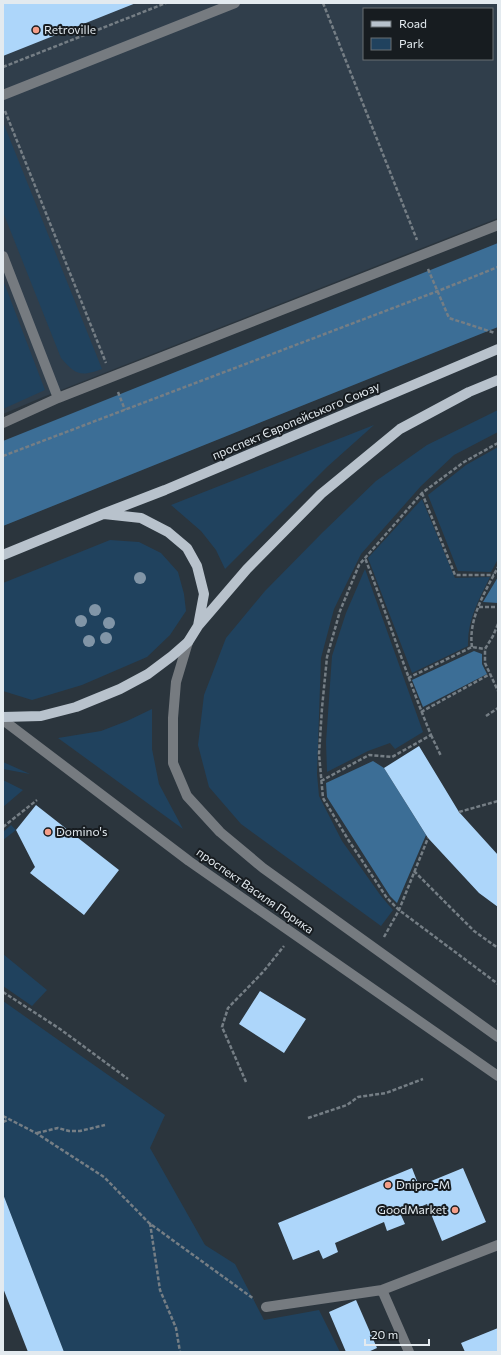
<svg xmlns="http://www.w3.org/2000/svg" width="501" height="1355" font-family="Commissioner,sans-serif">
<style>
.built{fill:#303e4b;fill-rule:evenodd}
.green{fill:#20425e}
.forest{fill:#3c6e96}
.building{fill:#add6fa}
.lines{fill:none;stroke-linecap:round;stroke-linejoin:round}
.path{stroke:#757e85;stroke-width:2.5;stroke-dasharray:4 2;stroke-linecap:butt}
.minor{stroke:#767b80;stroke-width:10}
.major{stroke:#b8c2cc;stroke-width:10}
.tree{fill:#8195a7}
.poi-dot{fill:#f49e88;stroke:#171c20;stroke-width:1.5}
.labels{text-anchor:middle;stroke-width:4;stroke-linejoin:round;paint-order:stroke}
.poi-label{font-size:12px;fill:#e3eaef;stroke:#171c20;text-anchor:start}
.street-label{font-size:12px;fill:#e3eaef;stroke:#171c20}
</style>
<rect width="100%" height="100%" fill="#2b353d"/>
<path class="built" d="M3,3H498V218L43,397L3,414ZM364,9H492V59H364Z"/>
<path class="green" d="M3,122L102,369C80,377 76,375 61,358L3,212Z
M3,280L45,390L3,409Z
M498,410V432L454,455L421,486L361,554L334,609L321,658L317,774L319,796L342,841L381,896L393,910L381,926L241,824L209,787L198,745L204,695L226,638L265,591L322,533L376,481L427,445Z
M374,425L327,467L225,569L216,550L201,531L171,505Z
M498,447V559L491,572L458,571L428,495L466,465Z
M422,499L455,578L490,577C479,599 467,621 468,646L412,673L368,558Z
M110,540L139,542L161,553L178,572L184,594L186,611L170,635L147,657L82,685L32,700L3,691V583Z
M365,569L423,732L395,749L390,743L368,751L327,772L326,742L332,656L346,613Z
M152,709V749L159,784L183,829L58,738L101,731L127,721Z
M3,762L30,774L3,769Z
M3,780L23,790L3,807Z
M11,825L16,830L3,840V832Z
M3,954L47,990L32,1006L3,986Z
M3,1001L165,1115L150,1148L205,1245L235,1264L264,1320L319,1310L340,1352H64L3,1194Z"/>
<path class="forest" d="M498,243V327L3,526V441Z
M498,577V603L483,602Z
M474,651L482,654V664L487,674L423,707L412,680Z
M373,761L384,768L426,835L397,903L390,896L327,797L326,783Z"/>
<path class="building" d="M3,3H136L3,56Z
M419,746L459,812L498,855V907L479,893L428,838L384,768Z
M36,805L119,870L84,915L30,873L35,867L16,830Z
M260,991L306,1019L284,1053L239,1024Z
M412,1168L419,1186L463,1168L486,1222L442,1241L427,1204L401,1215L405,1224L387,1231L384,1222L335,1243L338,1252L323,1259L319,1250L293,1260L278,1223Z
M3,1194L64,1352H28L3,1288Z
M356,1300L377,1348L368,1352H346L329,1312Z
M498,1328V1352H465L461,1343Z"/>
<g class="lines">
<path class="path" d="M323,3L417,240
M3,67L166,3
M5,111L106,363
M428,269L449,318L495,333
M118,392L125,410
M498,443L464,462L422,493L365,558L359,565L340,611L327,657L322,708L319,754L323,798L349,841L387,898L399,910L498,984
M3,456L438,291L498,267
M422,493L455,575H494
M479,607H498
M498,624L493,636L485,649V663L498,691
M472,647C468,619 485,592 498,567
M408,678L472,647L485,649
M421,712L490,674
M486,716L498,708
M431,735L441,756
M321,781L369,755L392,757L431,735C407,677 388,617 365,558
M459,812L498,801
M3,827L37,800
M414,871L474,931L498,948
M384,937L399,910L428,838
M3,992L60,1029L128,1079
M246,1082L222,1027L228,1008L263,972L284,946
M3,1116L36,1133L104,1177L149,1223L254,1299
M308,1118L347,1105L358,1097L386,1093L423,1079
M3,1122L10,1119
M37,1133L58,1128L69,1131H80L105,1125
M150,1223L160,1290L176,1328L180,1352"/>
<path class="minor" d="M3,95L235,3
M3,256L58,398
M3,423L58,398L498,225
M188,642L176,682L173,718V763L187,796L220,832L263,868L498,1037
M3,720L189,861L498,1076
M382,1290L409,1352
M266,1307L382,1290L498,1245"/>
<path class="major" d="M3,555L103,514L165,490L498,349
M198,626L247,569L321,494L400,429L469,392L498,380
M3,717L41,716L76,707L120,689L148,674L172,656L188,642L198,626L204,594L197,566L187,548L168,532L141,518L104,514"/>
</g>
<g class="tree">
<circle cx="140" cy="578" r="6"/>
<circle cx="95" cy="610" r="6"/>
<circle cx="81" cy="621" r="6"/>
<circle cx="109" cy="623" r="6"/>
<circle cx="106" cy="638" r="6"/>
<circle cx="89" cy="641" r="6"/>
</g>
<g class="poi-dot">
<circle cx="36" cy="30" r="4"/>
<circle cx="48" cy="832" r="4"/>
<circle cx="388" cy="1185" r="4"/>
<circle cx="455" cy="1210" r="4"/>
</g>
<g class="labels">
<g class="poi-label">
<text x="44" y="34">Retroville</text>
<text x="56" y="836">Domino's</text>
<text x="396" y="1189">Dnipro-M</text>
<text x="447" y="1214" text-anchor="end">GoodMarket</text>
</g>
<g class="street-label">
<text transform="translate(296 421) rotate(-23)" y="4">проспект Європейського Союзу</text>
<text transform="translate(255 891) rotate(35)" y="4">проспект Василя Порика</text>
</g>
</g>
<rect width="501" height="1355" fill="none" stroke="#e3eaef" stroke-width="8"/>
<rect x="363" y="8" width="130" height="52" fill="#171c20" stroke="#696e73"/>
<rect x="371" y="21" width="20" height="6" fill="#b8c2cc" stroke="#696e73"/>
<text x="399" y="28" font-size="12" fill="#e3eaef">Road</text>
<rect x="371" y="38" width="20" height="12" fill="#20425e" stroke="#696e73"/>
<text x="399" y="48" font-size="12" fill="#e3eaef">Park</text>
<path d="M365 1339v6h64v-6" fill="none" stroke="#e3eaef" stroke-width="2"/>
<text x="371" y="1339" font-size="12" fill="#e3eaef" stroke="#171c20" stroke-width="3" paint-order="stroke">20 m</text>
</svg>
